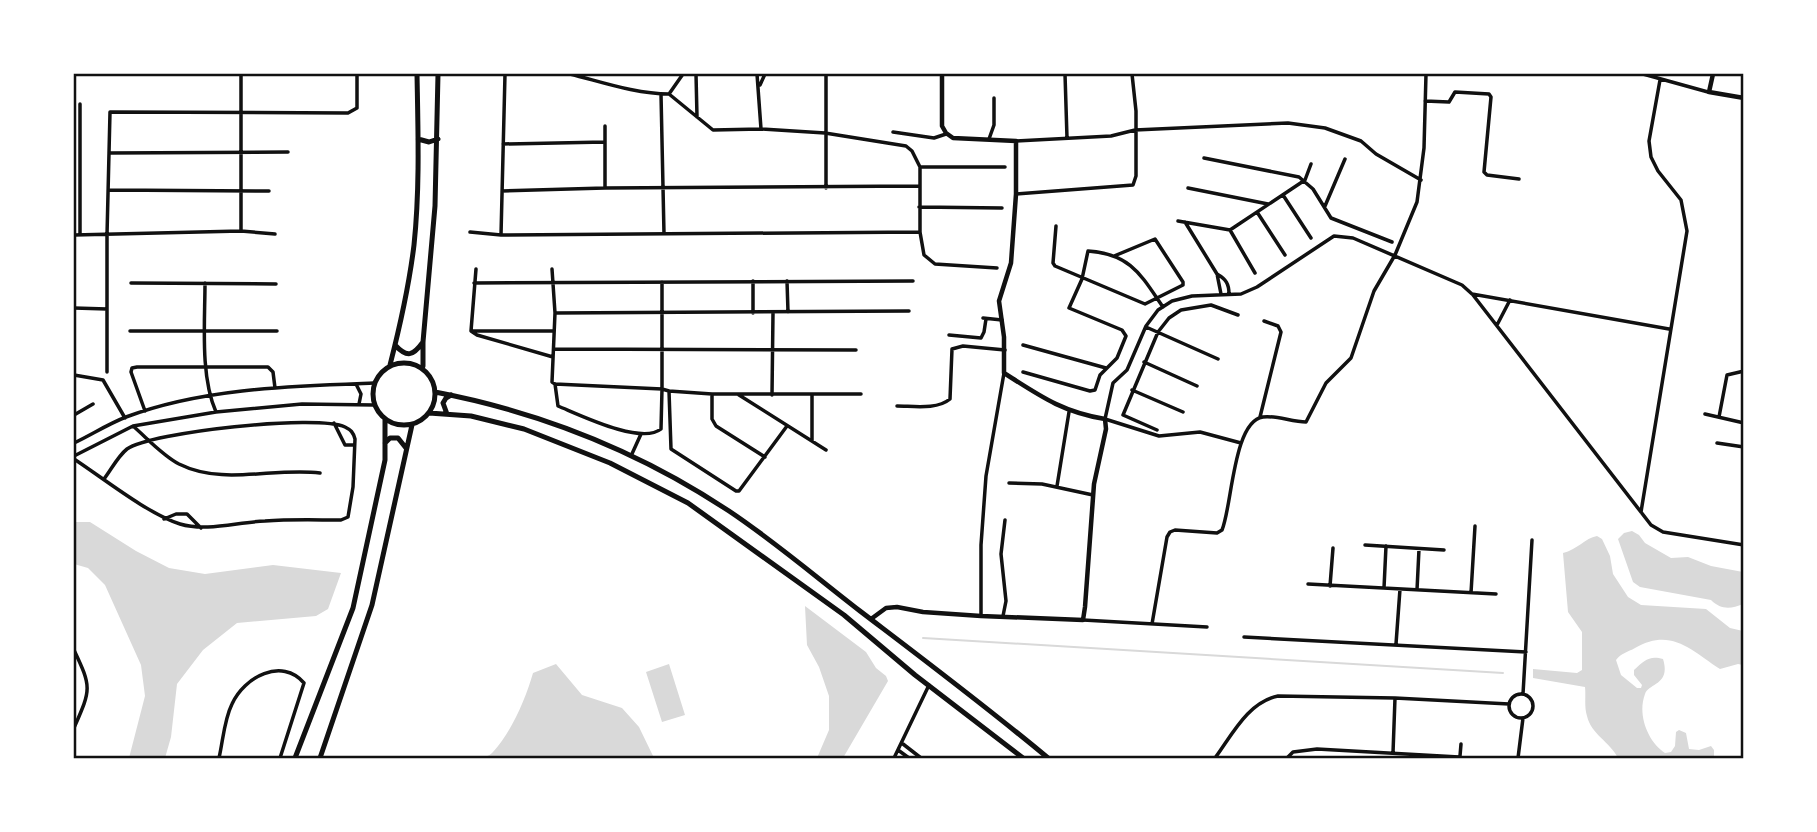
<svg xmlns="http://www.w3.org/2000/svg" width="1817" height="832" font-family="'Open Sans',sans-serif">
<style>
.water{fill:#d9d9d9}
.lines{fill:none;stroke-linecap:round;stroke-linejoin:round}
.stream{stroke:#d9d9d9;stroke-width:2}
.minor{stroke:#111;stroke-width:3.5}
.tertiary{stroke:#111;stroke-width:4.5}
.secondary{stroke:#111;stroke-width:5}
.neatline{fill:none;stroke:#111;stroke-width:2.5}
</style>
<rect width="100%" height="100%" fill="#fff"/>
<path class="water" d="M74,522H90L136,551L169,568L205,574L273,565L341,573L328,609L316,616L237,623L203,650L177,684L171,737L165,758H129L145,696L141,665L105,585L88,568L74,564Z
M1632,531L1639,535L1645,543L1671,558L1688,557L1711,566L1743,572V604C1731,609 1721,610 1711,600L1640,587L1633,582L1618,539L1624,533Z
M1597,536L1602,539L1610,556L1613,574L1628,597L1641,605L1706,609L1730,628L1743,631V665L1738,664L1720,669C1691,650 1671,627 1635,648C1628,652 1621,653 1616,660L1621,675L1637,688H1641L1642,685L1634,675V670C1644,661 1649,655 1663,659C1671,685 1649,683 1645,694C1637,715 1648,742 1665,753L1671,752L1675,746L1676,732L1679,730L1686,733L1689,749L1699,750L1711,746L1714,750V758H1618C1610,742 1591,734 1587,716C1584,707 1586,696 1585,687L1533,678V669L1577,673L1582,670V632L1568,612L1563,553C1577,550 1585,538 1597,536Z
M805,606L866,652L876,668L886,676L888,681L843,758H817L829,730V696L819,667L807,645Z
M556,664L582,695L622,708L639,727L654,758H479C484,757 490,756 493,752C511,733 526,698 533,673Z
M669,664L685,715L662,722L646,672Z"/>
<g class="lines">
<path class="stream" d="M923,638L1503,673"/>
<path class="minor" d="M570,74C602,82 636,94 669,94L683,74
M696,74L697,117
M757,74L761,129
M826,74V188
M1065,74L1067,138
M1643,74L1708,92
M760,85L765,74
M661,94L664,234
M669,94L713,130L761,129L825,133L906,146L912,151L920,167V232L924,255L935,264L997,268
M1425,101L1449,102L1455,92L1489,94L1491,97L1484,172L1487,175L1519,179
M605,126V187
M893,132L934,138L946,134
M989,139L994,125V98
M1016,141L1111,136L1135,130L1288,123L1325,128L1361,141L1376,154L1421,180
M503,144L605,142
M109,153L288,152
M1204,158L1299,177L1313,189L1331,218L1392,242
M920,167H1005
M1188,188L1268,204
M108,190L269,191
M502,191L605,188L919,186
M1016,194L1133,185L1136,176V111L1132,74
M1283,195L1311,238
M1325,206L1345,159
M919,207L1002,208
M1257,212L1285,255
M1178,221L1230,230L1305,180L1311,164
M1185,222L1217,274L1221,294
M1056,226L1053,263L1055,266L1145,304L1183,285V282L1155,239L1114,256
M1230,230L1255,273
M241,231V74
M470,232L501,235L920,232
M74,235L241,231L275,234
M80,235V104
M501,235L505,74
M476,269L471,331L477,335L553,357
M552,269L555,313L552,382L555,384L558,406C580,415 641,445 661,429L662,389L555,384
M1217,274C1226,279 1229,284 1229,294
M787,281L788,312
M662,282V389L669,391L671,449L736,491H739L787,426
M131,283L276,284
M205,283C205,322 200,376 216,412
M474,283L913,281
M1473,295L1651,525L1663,532L1744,545
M74,308L107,309
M555,313L909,311
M753,313V281
M983,318L1002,320
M1497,325L1510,300
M1146,327L1218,359
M130,331H277
M473,331H554
M949,335L981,338L984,332L986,319
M1023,345L1106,368
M554,349L856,350
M1144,362L1197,386
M107,372V235L110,112L348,113L357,108V74
M1023,372L1090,391L1095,390L1100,375L1117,358L1126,336L1122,330L1069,308L1082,279L1088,251C1131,254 1141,275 1163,307
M74,375L103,380L125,418
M356,384L361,394L359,404
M1132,390L1183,412
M669,391L712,394H861
M712,394V419L716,426L765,457
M739,395L826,450
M772,395L773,313
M812,395V441
M897,406C913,406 937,410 950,399L952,349L963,346L1005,350
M145,411L131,372L132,368L137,367H268L273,372L275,388
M1705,414L1744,423
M74,415L93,404
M1260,417L1281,332L1278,326L1264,321
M1719,417L1727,375L1744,371
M334,423L345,445H354
M133,426C148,439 162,455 179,464C223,486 274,467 320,473
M1157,430L1123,415L1158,332L1169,318L1181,310L1211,305L1238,315
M74,443C91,435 108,424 126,417C202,388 293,386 374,383
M1241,443L1200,432L1159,436L1105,419L1113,383L1127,370L1146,326L1158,310L1172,301L1192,296L1241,294L1257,287L1334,236L1353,238L1462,285L1472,294L1669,329
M1717,443L1744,447
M74,456L133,426L216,412L302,404L374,405
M631,456L641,434
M74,459C103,478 148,514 180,524C207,532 237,522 265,521C291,519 316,520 341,520L348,517L353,487L355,439C353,432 351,430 345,427C317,414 151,432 127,449C118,456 111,470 104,479
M1009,483L1042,484L1093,495
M1057,486L1069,412
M1641,512L1687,231L1681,200L1658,171L1651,157L1649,141L1660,80
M164,519L176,514H187L201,528
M1365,545L1444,550
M1308,584L1496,594
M1330,586L1333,548
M1384,588L1386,546
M1417,590L1419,549
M1471,593L1475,526
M981,616V545L986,476L1004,373
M1003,616L1006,601L1001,554L1005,520
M1083,620L1207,627
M1152,624L1167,537L1170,532L1175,530L1217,533L1222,530C1232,507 1233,421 1263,417C1276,415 1292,422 1306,422L1326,383L1351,358L1374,291L1395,255L1417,202L1424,148L1426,74
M1244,637L1526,652
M1396,644L1400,589
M74,650C92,688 91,689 74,728
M1523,694L1532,540
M1509 706a12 12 0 1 1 24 0a12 12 0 1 1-24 0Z
M903,744L921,758
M898,750L909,758
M1393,753L1395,698
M1460,756L1461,744
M219,758C223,741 224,720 232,704C244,677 282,657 304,683L280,758
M894,758L929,685
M1215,758C1232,735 1248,702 1278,696L1395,698L1509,704
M1287,758L1293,752L1317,749L1459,757
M1518,758L1523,718"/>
<path class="tertiary" d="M1713,74L1709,92L1744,98
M871,619L886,608L897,607L923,612L981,616L1083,620L1085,607L1094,484L1106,429L1105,419C1062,412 1040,396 1004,373V337L999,301L1011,263L1016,194V141L953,138L946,133L942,126V74"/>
<path class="secondary" d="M418,139L429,142L438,139
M395,345C407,358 413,356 423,342
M373 394a31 31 0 1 1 62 0a31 31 0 1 1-62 0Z
M390,365C400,326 409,286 414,245C420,188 418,130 417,74
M423,366V342L435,206L438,74
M435,392C540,412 640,452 729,511C774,541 816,577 860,611C923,659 987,707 1048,758
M429,413L471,416L524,429L610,463L688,503L844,615L915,675L1023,758
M447,414L443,403L446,398L451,395
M385,443L390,438H398L406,448
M295,758L353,608L385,460V419
M320,758L372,605L412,425"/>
</g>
<rect width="1817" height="832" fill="none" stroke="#ffffff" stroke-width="150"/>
<rect x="75" y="75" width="1667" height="682" class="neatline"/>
</svg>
